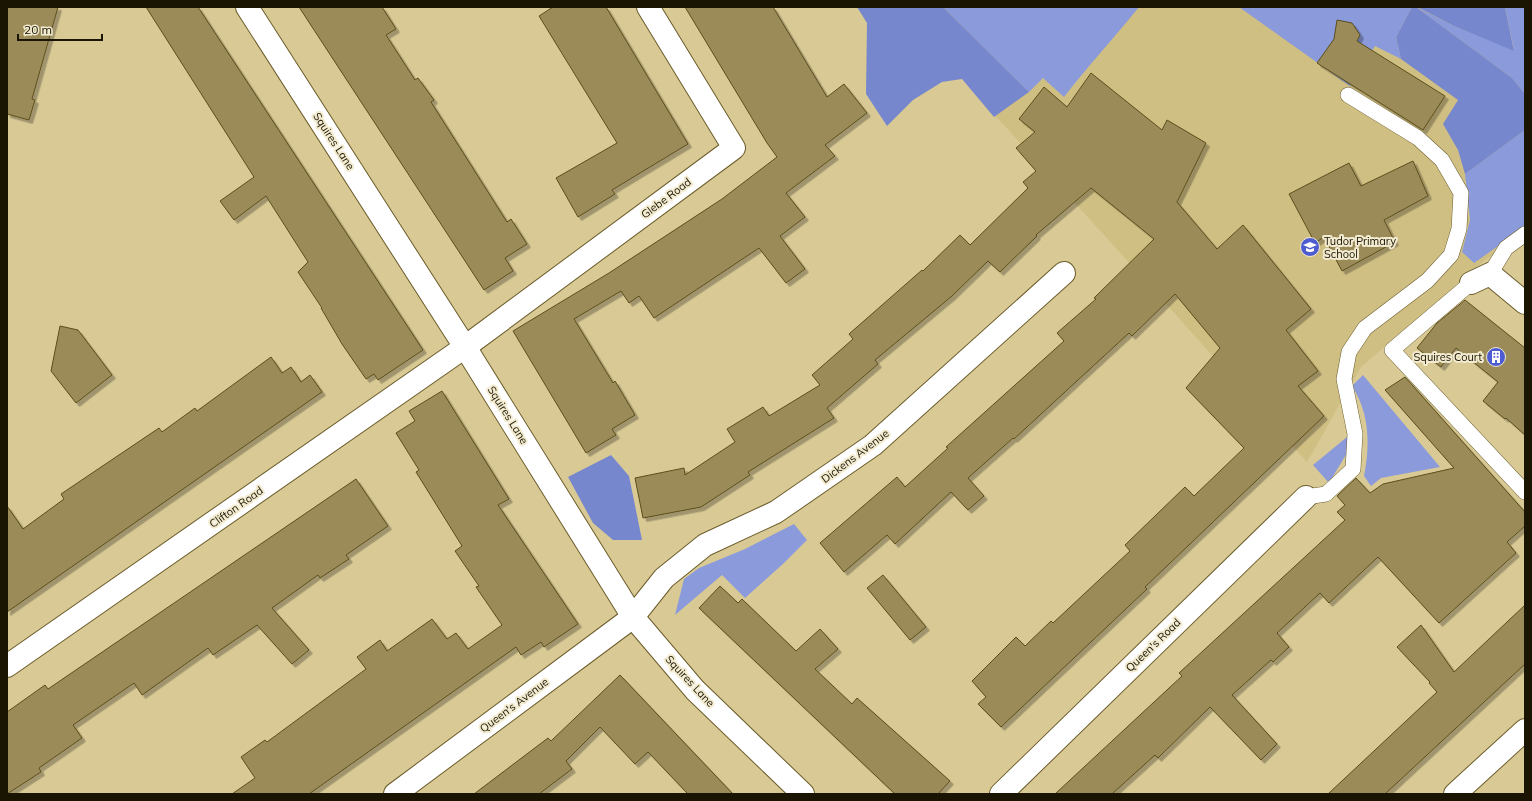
<svg xmlns="http://www.w3.org/2000/svg" width="1532" height="801" font-family="Mulish,sans-serif">
<style>
.built{fill:#d0bf83}
.green{fill:#8b9adb}
.forest{fill:#7787ce}
.building{fill:#9a8b59;stroke:#5c4e1b;filter:url(#shadow)}
.lines{fill:none;stroke-linecap:round;stroke-linejoin:round}
.lane-casing{stroke:#6b5c2b;stroke-width:16}
.street-casing{stroke:#6b5c2b;stroke-width:24}
.secondary-casing{stroke:#6b5c2b;stroke-width:24}
.lane{stroke:#fff;stroke-width:15}
.street{stroke:#fff;stroke-width:22}
.secondary{stroke:#fff;stroke-width:22}
.labels{text-anchor:middle;stroke-width:4;stroke-linejoin:round;paint-order:stroke}
.street-label{font-size:11px;fill:#1a1402;stroke:#f2ebd0}
.poi-label{font-size:11px;fill:#1a1402;stroke:#f2ebd0;text-anchor:start}
</style>
<defs>
<filter id="shadow"><feDropShadow dx="3.5" dy="3.5" stdDeviation="0" flood-color="#0004"/></filter>
</defs>
<rect width="100%" height="100%" fill="#d9ca95"/>
<path class="built" d="M906,7H1417L1454,26L1525,55V233L1484,261L1361,367L1307,462L1144,279L992,112Z"/>
<path class="green" d="M943,7H1139C1114,38 1088,66 1064,97L1043,78L1029,92Z
M1239,7H1412L1396,37L1401,59L1375,46L1350,86Z
M1416,7L1454,26L1514,50L1505,7H1525V94L1512,78Z
M1525,130V227L1474,263L1462,252L1470,220L1465,174Z
M1363,375L1440,467L1381,478L1371,486L1364,476C1370,445 1370,414 1352,386Z
M1347,437L1350,448L1329,483L1313,465Z
M794,524L807,540L784,563L745,598L722,575L675,615L684,579L699,568L745,549Z"/>
<path class="forest" d="M857,7H943L1029,92L994,117L962,79L942,82L913,100L887,126L866,94L867,23Z
M1412,7H1416L1512,78L1525,94V130L1465,174L1458,150L1443,124L1458,100L1401,59L1396,37Z
M1417,7H1505L1514,51L1454,26Z
M611,455L629,476L642,540H613L593,523L568,477Z"/>
<path class="building" d="M7,7H58L32,99L35,100L29,120L7,114Z
M146,7H198L423,350L378,380L374,374L366,379L342,344L321,308H322L298,272L308,262L266,196L234,220L220,201L254,177Z
M299,7H382L396,29L386,35L415,80L418,78L434,100L431,102L507,222L511,219L527,244L505,258L513,271L484,290Z
M553,7H606L688,144L612,190L615,194L578,217L556,178L617,143L539,16Z
M685,7H773L827,97L844,84L867,113L825,145L835,156L786,193L805,217L780,236L805,269L786,283L759,248L654,318L639,296L629,303L621,291L574,319L613,383L615,381L635,415L612,429L616,435L586,453L513,331L609,273L722,199L777,157L767,143Z
M1337,20L1352,23L1360,35L1357,41L1445,96L1423,130L1317,63L1334,39Z
M1091,73L1162,130L1167,120L1206,143L1177,202L1217,249L1243,225L1311,309L1286,330L1318,371L1298,386L1324,416L1145,587L1147,589L1001,727L978,704L986,697L972,681L1016,637L1025,646L1051,621L1053,623L1130,551L1125,545L1185,487L1194,496L1244,448L1186,388L1220,348L1175,294L1132,336L1129,333L1014,439L1013,438L968,478L984,496L968,510L951,492L895,544L887,535L844,572L820,543L897,477L905,487L948,448L946,447L1064,341L1057,333L1096,299L1094,298L1154,239L1091,188L1036,235L1037,236L1000,272L988,261L952,296L875,360L878,364L827,408L834,418L748,472L750,475L701,507L643,518L635,478L684,468L685,475L735,442L727,429L763,407L769,416L820,385L812,375L853,339L849,334L922,270L923,271L960,235L970,245L1028,188L1023,182L1036,171L1016,148L1035,132L1019,119L1044,87L1067,107Z
M1413,161L1428,196L1384,220L1395,242L1342,271L1324,237L1315,243L1289,194L1349,163L1361,186Z
M1465,300L1525,348V435L1506,418L1505,419L1483,401L1498,382L1456,348L1441,367L1417,348L1437,323Z
M60,326L78,330L112,375L76,403L51,371Z
M271,357L282,373L291,367L301,382L310,375L322,392L7,612V506L23,529L64,499L61,494L159,428L162,432L195,408L197,411Z
M1405,377L1525,512V526L1507,542L1516,553L1439,623L1378,557L1329,603L1320,593L1277,633L1289,647L1273,662L1271,660L1232,695L1277,744L1261,760L1210,707L1158,758L1155,755L1112,794H1055L1182,676L1179,673L1345,520L1337,512L1345,505L1337,496L1356,478L1370,493L1383,484L1454,468L1385,390Z
M442,391L509,499L498,505L578,624L544,647L541,642L521,655L516,647L309,794H232L255,778L241,757L265,740L267,742L366,669L357,657L380,640L387,651L432,619L447,639L456,633L468,649L502,625L476,587L479,586L455,551L462,546L416,472L419,470L396,433L415,421L409,411Z
M356,479L388,526L346,555L349,559L320,578L318,575L272,608L309,650L292,664L257,625L213,655L208,648L142,695L134,683L73,725L82,738L39,768L41,772L7,794V712L45,685L48,689Z
M883,575L926,627L910,640L867,588Z
M720,586L738,603L742,599L796,651L820,629L838,649L815,669L852,704L857,698L950,781L938,794H895L699,608Z
M1525,605V664L1385,794H1328L1437,692L1429,683L1430,682L1397,647L1421,625L1454,672Z
M620,675L733,794H688L648,752L635,764L600,727L566,761L572,769L539,794H474L548,738L551,741Z"/>
<g class="lines">
<defs>
<path id="lane" d="M1490,274L1506,248L1525,234
M1471,283L1392,350L1525,492
M1306,497L1326,494L1353,469L1355,434L1344,379L1349,352L1365,328L1427,281L1451,255L1459,229L1461,193L1442,160L1418,138L1348,95"/>
<path id="street" d="M1471,283L1490,274L1525,303
M7,666L465,347L734,148L648,7
M395,794L633,617L664,578L705,545L776,512L873,445L1064,273
M1001,794L1306,497
M1455,794L1525,730"/>
<path id="secondary" d="M247,7L465,347L633,617L695,690L803,794"/>
</defs>
<use href="#lane" class="lane-casing"/>
<use href="#street" class="street-casing"/>
<use href="#secondary" class="secondary-casing"/>
<use href="#lane" class="lane"/>
<use href="#street" class="street"/>
<use href="#secondary" class="secondary"/>
</g>
<defs>
<symbol id="school-disc" viewBox="-11 -11 22 22"><circle r="9.5" fill="#4e5cd2" stroke="#f2ebd0"/><path d="M0-5L7-2L0 1L-7-2ZM-4 1L0 2.5L4 1V4Q0 6-4 4Z" fill="#fff"/></symbol>
<symbol id="building-disc" viewBox="-11 -11 22 22"><circle r="9.5" fill="#4e5cd2" stroke="#f2ebd0"/><path d="M-4-6H4V6H1V3H-1V6H-4ZM-2.5-4.3h1.7v1.8h-1.7ZM.8-4.3h1.7v1.8H.8ZM-2.5-1h1.7V.8h-1.7ZM.8-1h1.7V.8H.8Z" fill="#fff"/></symbol>
</defs>
<g fill-rule="evenodd">
<use href="#school-disc" x="1299" y="236" width="22" height="22"/>
<use href="#building-disc" x="1485" y="346" width="22" height="22"/>
</g>
<g class="labels">
<g class="street-label">
<text transform="translate(334 141) rotate(57)" y="4">Squires Lane</text>
<text transform="translate(666 198) rotate(-37)" y="4">Glebe Road</text>
<text transform="translate(508 415) rotate(58)" y="4">Squires Lane</text>
<text transform="translate(855 456) rotate(-37)" y="4">Dickens Avenue</text>
<text transform="translate(236 507) rotate(-35)" y="4">Clifton Road</text>
<text transform="translate(1153 645) rotate(-44)" y="4">Queen's Road</text>
<text transform="translate(690 681) rotate(47)" y="4">Squires Lane</text>
<text transform="translate(514 705) rotate(-37)" y="4">Queen's Avenue</text>
</g>
<g class="poi-label">
<text x="1324" y="245">Tudor Primary<tspan x="1324" dy="13">School</tspan></text>
<text x="1482" y="361" text-anchor="end">Squires Court</text>
</g>
</g>
<rect width="1532" height="801" fill="none" stroke="#1a1402" stroke-width="16"/>
<path d="M18 34v6h84v-6" fill="none" stroke="#1a1402" stroke-width="2"/>
<text x="24" y="34" font-size="12" fill="#1a1402" stroke="#f2ebd0" stroke-width="3" paint-order="stroke">20 m</text>
</svg>
